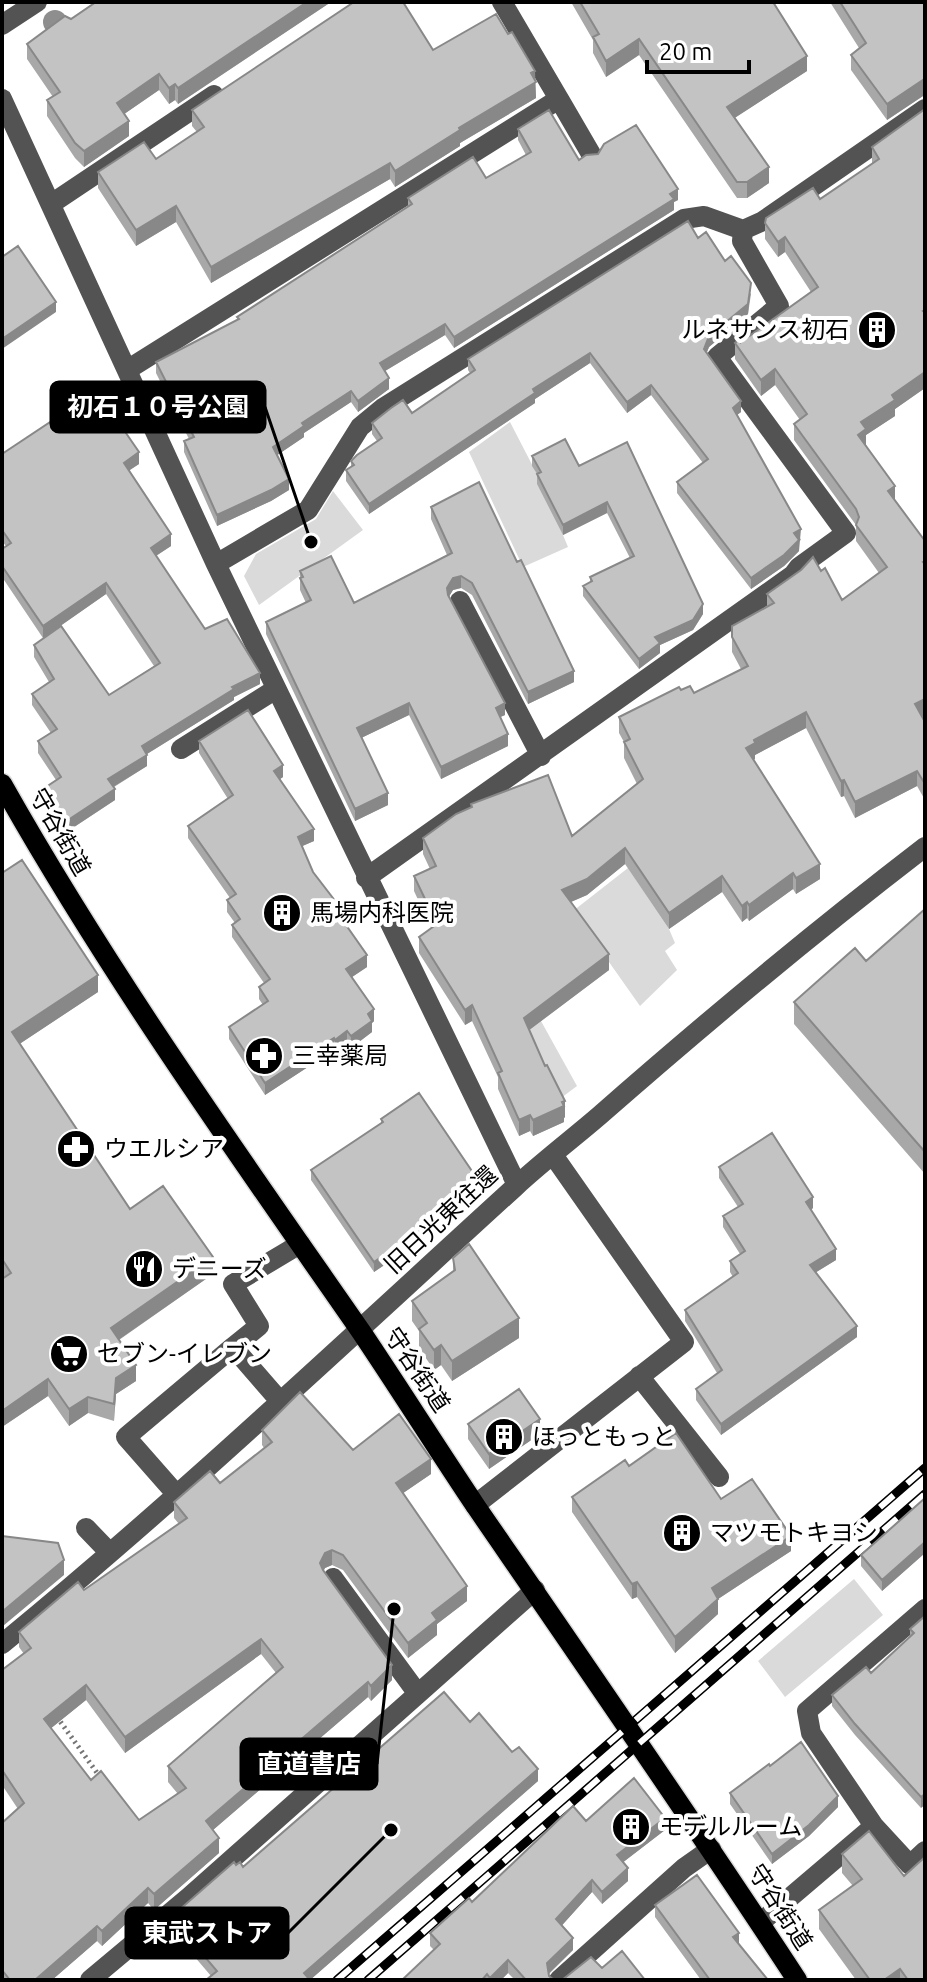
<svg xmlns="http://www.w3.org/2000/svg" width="927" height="1982" font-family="Ubuntu,'Noto Sans JP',sans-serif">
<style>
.green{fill:#dadada}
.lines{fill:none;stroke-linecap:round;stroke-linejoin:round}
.major-casing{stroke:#dbdbdb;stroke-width:23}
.path{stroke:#757575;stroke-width:5;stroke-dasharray:2 4;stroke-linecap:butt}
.minor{stroke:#535353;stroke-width:20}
.major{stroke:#000;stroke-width:20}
.rail-casing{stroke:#000;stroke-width:9}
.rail{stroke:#fff;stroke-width:6;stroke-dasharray:18;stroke-linecap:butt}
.tree{fill:#8e8e8e}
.wall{fill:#a8a8a8;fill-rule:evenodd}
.shaded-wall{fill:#888}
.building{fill:#c3c3c3;stroke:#888;stroke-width:2;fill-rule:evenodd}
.labels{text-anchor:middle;stroke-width:8;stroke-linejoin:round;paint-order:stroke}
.poi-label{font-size:24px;fill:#000;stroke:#fff;text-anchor:start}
.street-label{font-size:24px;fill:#000;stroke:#fff}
.leader{fill:none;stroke:#000;stroke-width:3}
.callout-dot{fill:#000;stroke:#fff;stroke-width:3}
.callout{fill:#000;stroke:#000;stroke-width:3}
.callout-label{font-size:26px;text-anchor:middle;font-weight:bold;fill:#fff}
</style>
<rect width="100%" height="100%" fill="#fff"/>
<path class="green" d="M510,422L541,482L568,547L523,567L469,452Z
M333,491L363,530L259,605L244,576L256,554L316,519Z
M628,868L669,929L675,943L665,951L677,970L640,1006L573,911Z
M531,1003L577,1086L557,1101L525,1060Z
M854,1579L883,1615L785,1697L758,1661Z"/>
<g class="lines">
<defs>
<path id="major" d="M2,784C109,974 237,1153 362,1333C401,1391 438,1450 477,1508C585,1665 693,1821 797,1980"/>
</defs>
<use href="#major" class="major-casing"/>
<path class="path" d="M57,1717L100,1777"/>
<path class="minor" d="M2,25L37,2
M2,99L216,564L517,1185
M559,99L591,154
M51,204L214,95
M743,230L763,221L925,109
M127,370L559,99L502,2
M216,564L308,510L360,427L383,408L684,219L704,216L743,230L742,241L779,306L717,357L846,533L799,567L793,575L366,878
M460,601L541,756
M181,749L276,689
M233,1347L259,1326L233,1284L300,1244
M639,1376L719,1477
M177,1495L126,1437L233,1347L279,1400
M475,1505L684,1342L553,1155
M86,1528L110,1553
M333,1578L418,1694
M2,1644C179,1499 346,1341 515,1187C542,1162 571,1140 599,1116C705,1023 813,933 925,847
M874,1826L811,1733L807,1711L925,1609
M760,1923L874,1826L910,1865L925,1851
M90,1980L188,1898L535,1590
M559,1980L684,1868L711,1849"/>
<use href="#major" class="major"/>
<defs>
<path id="rail" d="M337,1980L925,1468
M368,1980L925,1494"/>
</defs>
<use href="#rail" class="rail-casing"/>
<use href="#rail" class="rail"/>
</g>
<circle class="tree" cx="55" cy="22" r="12"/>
<path class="wall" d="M331,2L178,104L175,100L169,104L159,90L124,114L129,136L84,167L75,158L47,116V100L53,97L27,59V44L71,19Z
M571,2H773L807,71L734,118L769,183L747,198H737L639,55L606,77L593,53V40Z
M830,2H925V97L923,96L887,120L851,70V55L859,48Z
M433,50L535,80L536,98L460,143V146L395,187L390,179L211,283L176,222L136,246L98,188V172L156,159L197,132L192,126V110Z
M925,109V388L895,409V416L866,435V445L895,500L922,716L925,722V800L917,786L855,818L844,796L841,797L806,728L755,755V759L753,760L820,879L796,894L793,889L749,921L747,918L742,922L722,892L669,929L625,864L587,895L570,902L609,970L529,1030L565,1117L564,1118V1122L533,1136L530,1131L519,1136L498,1089V1077L472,1021L465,1025L419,953V937L431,928L414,891V876L430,869L423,854V838L471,807V804L572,836L637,784L624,758V742L619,733V717L681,690L694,693L741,669L732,652V626L767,607V594L821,571L842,600L879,573L856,541V525L794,440V424L800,420L775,385L761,396L735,359V343L741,342L811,292L785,252L778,257L765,239V223L820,199L872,164V147Z
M518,129L579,160L678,200L674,202V210L454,348L445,335L385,371L389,389L358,412L351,402L304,433V437L277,455L289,490L271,501L217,526L184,452V441L189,439L156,373V362L237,320V317L408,206V198L486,178L526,155L518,140Z
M698,238L725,261L751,294L748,314L709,347L707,352L741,412L737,415L801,540L799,541V551L784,566L751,589L677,493V482L703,463L651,395L627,413L590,363L535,399V403L369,514L346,481V470L351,467V461L377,441L372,434V423L412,413L470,373L468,370V359Z
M2,454L139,464L129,470L171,546L156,556L205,629L260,684L234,697V700L147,754V766L114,787L115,800L65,833L43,800V789L56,780L38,753V741L51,733L32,705V694L49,682L34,657V645L109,695L154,666L106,594L43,638L2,577V549L6,546L2,541Z
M532,456L579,466L703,614L693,630L660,645V653L639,669L583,596V586L590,582V577L630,558L607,513L563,535L537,484V474L532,466Z
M431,507L574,682L528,704L472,595L461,588L453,590L449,596L505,715L500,717L508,746L441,779L409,715L361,738L388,805L355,821L266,634V622L306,603L300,590V571L354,603L447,555L431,519Z
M199,741L283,777L280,779L314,841L302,846L313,872L367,967L352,977L374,1021L372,1023V1032L351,1048L347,1043L335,1051L334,1050L265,1095L229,1039V1027L263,1005L259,999V987L264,983L232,937V925L235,923L227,912V900L230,898L188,838V826L228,799L199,753Z
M2,873L98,992L19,1044L130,1209L213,1274L119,1340L136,1381L116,1394L114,1421L88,1413L69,1426L48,1396L2,1427V1279L4,1278L2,1275Z
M925,909V1174L794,1024V1002L866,961Z
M381,1119L478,1191L429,1225V1235L374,1272L311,1180V1170L381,1123Z
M719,1167L813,1208L811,1210L836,1260L816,1272L857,1337L721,1435L696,1400V1389L717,1373L685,1321V1310L733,1277L730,1272V1261L740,1254L723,1227V1216L738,1207L719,1178Z
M453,1258L519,1338L452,1381L441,1365L434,1370L419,1348V1331L412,1321V1301L453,1272Z
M468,1424L540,1434L489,1469L468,1439Z
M262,1430L353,1450L431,1474L403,1493L467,1601L437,1624V1635L408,1658L343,1570L332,1565L325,1568L323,1571L392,1680L371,1701L368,1697L213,1830L219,1853L154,1910L148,1903L102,1946L97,1941L52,1980H2V1823L18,1809L2,1785V1670L24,1654L19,1647V1632L84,1590L179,1524L174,1518V1502L220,1483L264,1448L262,1445ZM261,1654L276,1673L168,1766V1782L178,1794L139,1820L91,1780L51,1728L86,1700L125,1753Z
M629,1466L721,1499L791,1551L718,1599V1614L675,1653L637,1597L632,1599L572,1512V1497Z
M925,1498V1553L882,1591L861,1566V1555Z
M925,1616L921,1808L855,1735L832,1706V1695L871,1673L910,1637V1629Z
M470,1722L538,1781L310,1980L211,1976L171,1929V1917L236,1865L243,1867Z
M770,1766L838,1807L809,1836L772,1864L730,1804V1793Z
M586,1821L665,1830L623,1862L628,1881L602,1904L592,1892L562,1925L573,1950L549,1974V1976L554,1980H562L602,1968L645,1980H515L508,1973L501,1980H402L434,1950L430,1946V1933L472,1902Z
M869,1831L925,1980H856L819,1929V1910L853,1886L842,1873V1854Z
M655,1905L739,1945L768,1980H701L655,1917Z"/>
<path class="shaded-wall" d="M307,2H331L178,104V88Z
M639,39V55L606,77V61Z
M807,56V71L727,123V107Z
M535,71L536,98L460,143V146L395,187V171L459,128Z
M159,74V90L117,119V103Z
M923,80V96L887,120V104Z
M175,84V100L169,104V88Z
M129,121V136L84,167V151Z
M390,163V179L211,283V267Z
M769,167V183L747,198V182Z
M678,189V200L674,202V210L454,348V337Z
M176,206V222L136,246V230Z
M785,237V252L778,257V242Z
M751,283L748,314L709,347L704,359V349L709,336Z
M56,302V312L2,349V339Z
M445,324V335L380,374V363Z
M590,353V363L535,399V403L369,514V504L533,389Z
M775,369V385L761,396V380Z
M925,372V388L895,409V416L866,435V445L858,451V435L861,422L892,395Z
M389,378V389L358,412V401Z
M651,385V395L627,413V402Z
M351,391V402L304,433V437L273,458V447L302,423Z
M741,401V412L733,418V408Z
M139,452V464L124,474V463Z
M289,479V490L271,501L217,526V515Z
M895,486V502L888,491Z
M607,502V513L563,535V525Z
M801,529L799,551L784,566L751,589V578L794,533Z
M171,534V546L151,559V548Z
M461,576V588L453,590L447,600V588L453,578Z
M106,583V594L43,638V626Z
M703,604V614L693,630L660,645V653L639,669V659L655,637Z
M574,671V682L528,704V692Z
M260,673V684L234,697V700L142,757V746L232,687Z
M925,699V715L915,720V704Z
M409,703V715L357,740V728Z
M505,703V715L496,719V708Z
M806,712V728L755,755V759L746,764V748L754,740Z
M508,734V746L441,779V767Z
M147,755V766L108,790V779Z
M283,765V777L274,783V771Z
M917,771V786L855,818V802Z
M844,780V796L841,797V781Z
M115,789V800L65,833V822Z
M388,793V805L355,821V809Z
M314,829V841L298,848V837Z
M625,848V864L587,895L562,906V890Z
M820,864V879L796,894V878Z
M793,873V889L749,921V905Z
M722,876V892L669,929V913Z
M747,902V918L742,922V906Z
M609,954V970L524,1034V1018Z
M367,955V967L346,981V969Z
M98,975V992L12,1049V1032Z
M472,1005V1021L465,1025V1010Z
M374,1009V1021L372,1023V1032L351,1048V1036L368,1014Z
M347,1031V1043L335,1051V1040Z
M334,1038V1050L265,1095V1083Z
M565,1101V1117L564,1118V1122L533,1136V1120Z
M530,1115V1131L519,1136V1120Z
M478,1180V1191L429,1225V1235L374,1272V1262L424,1217Z
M813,1197V1208L806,1213V1202Z
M836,1249V1260L810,1276V1265Z
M213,1257V1274L111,1345V1328Z
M519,1318V1338L452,1381V1361Z
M857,1326V1337L721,1435V1424Z
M441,1345V1365L434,1370V1350Z
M136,1365V1381L116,1394L114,1421L116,1378Z
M48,1379V1396L2,1427V1411Z
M88,1397V1413L69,1426V1409Z
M540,1419V1434L489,1469V1454Z
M431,1459V1474L396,1498V1483Z
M791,1536V1551L718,1599V1614L675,1653V1637L712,1588Z
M925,1542V1553L882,1591V1580Z
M332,1550V1565L325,1568L320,1579V1563L325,1553Z
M64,1560V1575L3,1626V1611Z
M637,1582V1597L632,1599V1584Z
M467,1586V1601L437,1624V1635L408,1658V1643L432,1613Z
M261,1639V1654L125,1753V1737Z
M392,1665V1680L371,1701V1686Z
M368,1682V1697L206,1836V1821Z
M86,1685V1700L44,1734V1719Z
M538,1769V1781L310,1980L304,1973Z
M925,1794V1805L921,1808V1797Z
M838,1796V1807L809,1836L772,1864V1854Z
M665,1818V1830L617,1867V1855Z
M219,1838V1853L154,1910V1894Z
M628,1868V1881L602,1904V1892Z
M592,1880V1892L556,1932V1919Z
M148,1888V1903L102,1946V1931Z
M97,1926V1941L52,1980H35Z
M739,1933V1946L733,1937Z
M573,1938V1950L547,1975V1963Z
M508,1960V1973L501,1980H490V1978Z
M900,1969V1980H884Z"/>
<path class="building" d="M96,2H307L178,88L175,84L169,88L159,74L117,103L129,121L84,151L75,143L47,100L60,92L27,44L65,16L71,19Z
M354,2H403L433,50L496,14L508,34L512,32L535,71L531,73L536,82L459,128L460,130L395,171L390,163L211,267L176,206L136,230L98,172L144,142L156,159L204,127L192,110Z
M580,2H773L807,56L727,107L769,167L747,182H737L639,39L606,61L593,37L599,34Z
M840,2H925V81L923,80L887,104L851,55L866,43Z
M925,109V310L923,311L925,313V372L892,395L895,400L861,422L866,429L858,435L895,486L888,491L925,541V561L923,562L925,564V699L915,704L925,722V784L917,771L855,802L844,780L841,781L806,712L754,740L755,743L746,748L820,864L796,878L793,873L749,905L747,902L742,906L722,876L669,913L625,848L587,879L562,890L609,954L524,1018L545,1066L547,1065L565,1101L562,1102L564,1106L533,1120L530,1115L519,1120L498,1073L502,1071L472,1005L465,1010L419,937L437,924L414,876L436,866L423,838L456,814L472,807L471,804L548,775L572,836L643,779L624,742L630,739L619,717L679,687L681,690L690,686L694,693L748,666L732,637V626L774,603L767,594L801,570L813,557L821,571L825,568L842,600L887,567L856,525L859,517L856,509L794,424L807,414L775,369L761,380L735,343L741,338V342L818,287L785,237L778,242L765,223L766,218L813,188L820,199L879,159L872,147Z
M549,110L579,160L586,155L598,154L604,144L636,125L678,189L670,194L674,199L454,337L445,324L380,363L389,378L358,401L351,391L302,423L304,426L273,447L289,479L271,490L217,515L184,441L194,437L156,362L239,319L237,317L412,204L408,198L473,157L486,178L531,152L518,129Z
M688,221L698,238L706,232L725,261L731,256L751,283L748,304L709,336L704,349L741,401L733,408L801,529L794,533L799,540L784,555L751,578L677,482L708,459L651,385L627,402L590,353L533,389L535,393L369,504L346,470L354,465L351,461L357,455L382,438L372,423L391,408L403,400L412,413L475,370L468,359Z
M18,246L56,302L2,339V257Z
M97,391L139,452L124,463L171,534L151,548L205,629L227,619L260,673L232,687L234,689L142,746L147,755L108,779L115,789L65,822L43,789L61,777L38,741L57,729L32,694L54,679L34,645L61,626L109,695L160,663L106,583L43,626L2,566V549L11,543L2,530V454Z
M565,439L579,466L627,442L703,604L693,620L655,637L660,643L639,659L583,586L592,581L590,577L634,556L607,502L563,525L537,474L541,472L532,456Z
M479,482L517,562L521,560L574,671L528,692L472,583L461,576L453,578L447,588L448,595L505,703L496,708L508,734L441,767L409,703L357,728L388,793L355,809L266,622L311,600L300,578L303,577L300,571L331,556L354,603L452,553L431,507Z
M248,710L283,765L274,771L314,829L298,837L313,872L336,902L332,905L367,955L346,969L374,1009L368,1014L372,1021L351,1036L347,1031L335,1040L334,1038L265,1083L229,1027L268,1001L259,987L270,979L232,925L240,919L227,900L236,894L188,826L233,795L199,741Z
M22,860L98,975L12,1032L130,1209L163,1186L213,1257L111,1328L136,1365L116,1378L114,1404L88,1397L69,1409L48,1379L2,1411V1279L11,1273L2,1259V873Z
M925,909V1152L794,1002L855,948L866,961Z
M419,1093L478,1180L424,1217L429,1224L374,1262L311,1170L383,1122L381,1119Z
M772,1133L813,1197L806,1202L836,1249L810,1265L857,1326L721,1424L696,1389L722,1370L685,1310L738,1273L730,1261L745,1251L723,1216L743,1204L719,1167Z
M469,1244L519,1318L452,1361L441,1345L434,1350L419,1329L427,1323L412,1301L455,1270L453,1258Z
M519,1389L540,1419L489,1454L468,1424Z
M300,1392L353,1450L399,1414L431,1459L396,1483L467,1586L432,1613L437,1620L408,1643L343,1555L332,1550L325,1553L320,1563L323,1570L392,1665L371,1686L368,1682L206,1821L219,1838L154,1894L148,1888L102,1931L97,1926L35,1980H10L2,1970V1823L24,1803L2,1770V1670L31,1648L19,1632L78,1582L84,1590L187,1518L174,1502L210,1471L220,1483L272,1442L262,1430ZM261,1639L283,1667L168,1766L186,1788L139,1820L101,1771L91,1780L44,1719L86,1685L125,1737Z
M676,1433L721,1499L752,1479L791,1536L712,1588L718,1599L675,1637L637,1582L632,1584L572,1497L625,1460L629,1466Z
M925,1498V1542L882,1580L861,1555Z
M2,1536L58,1543L64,1560L3,1611Z
M925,1616V1794L921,1797L855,1724L832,1695L866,1667L871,1673L914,1633L910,1629Z
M444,1692L470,1722L479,1713L512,1752L519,1747L538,1769L304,1973L310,1980H206L217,1971L171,1917L234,1862L236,1865L240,1862L243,1867Z
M801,1742L838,1796L809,1825L772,1854L730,1793L769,1764L770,1766Z
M634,1778L665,1818L617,1855L628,1868L602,1892L592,1880L556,1919L573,1938L547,1963L549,1976L554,1980H562L591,1957L602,1968L622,1951L645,1980H526L508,1960L490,1978L487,1974L482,1980H402L440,1944L430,1933L469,1898L472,1902L573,1806L586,1821Z
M869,1831L904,1876L925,1857V1980H908L900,1969L884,1980H870L819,1910L862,1879L842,1854Z
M697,1875L739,1933L733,1937L768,1980H710L655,1905Z"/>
<defs>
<symbol id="building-disc" viewBox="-11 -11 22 22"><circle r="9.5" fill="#000" stroke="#fff"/><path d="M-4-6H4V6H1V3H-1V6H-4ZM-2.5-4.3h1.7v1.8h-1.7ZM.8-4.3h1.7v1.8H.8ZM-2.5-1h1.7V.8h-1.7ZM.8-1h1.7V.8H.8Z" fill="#fff"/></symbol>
<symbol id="pharmacy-disc" viewBox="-11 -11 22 22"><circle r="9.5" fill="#000" stroke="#fff"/><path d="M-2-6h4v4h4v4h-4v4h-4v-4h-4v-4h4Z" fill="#fff"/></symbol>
<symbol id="restaurant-disc" viewBox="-11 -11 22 22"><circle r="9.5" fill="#000" stroke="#fff"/><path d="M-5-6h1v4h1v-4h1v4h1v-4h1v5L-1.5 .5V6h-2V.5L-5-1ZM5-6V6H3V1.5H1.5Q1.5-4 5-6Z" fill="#fff"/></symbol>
<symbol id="supermarket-disc" viewBox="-11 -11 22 22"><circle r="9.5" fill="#000" stroke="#fff"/><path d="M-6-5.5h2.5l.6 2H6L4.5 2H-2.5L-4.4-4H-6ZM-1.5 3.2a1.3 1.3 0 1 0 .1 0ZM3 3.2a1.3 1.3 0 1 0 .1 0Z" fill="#fff"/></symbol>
</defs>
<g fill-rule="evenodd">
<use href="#building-disc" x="855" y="308" width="44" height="44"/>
<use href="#building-disc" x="260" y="891" width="44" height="44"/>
<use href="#pharmacy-disc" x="242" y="1034" width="44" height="44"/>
<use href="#pharmacy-disc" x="54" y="1127" width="44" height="44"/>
<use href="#restaurant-disc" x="122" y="1247" width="44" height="44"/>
<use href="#supermarket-disc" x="47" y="1332" width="44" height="44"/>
<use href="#building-disc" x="482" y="1415" width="44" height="44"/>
<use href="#building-disc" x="660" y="1511" width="44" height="44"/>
<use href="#building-disc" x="609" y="1805" width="44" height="44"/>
</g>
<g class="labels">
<g class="poi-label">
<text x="849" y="338" text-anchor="end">ルネサンス初石</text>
<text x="310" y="921">馬場内科医院</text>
<text x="292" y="1064">三幸薬局</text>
<text x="104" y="1157">ウエルシア</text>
<text x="172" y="1277">デニーズ</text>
<text x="97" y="1362">セブン-イレブン</text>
<text x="532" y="1445">ほっともっと</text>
<text x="710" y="1541">マツモトキヨシ</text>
<text x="659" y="1835">モデルルーム</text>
</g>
<g class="street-label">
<text transform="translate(60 832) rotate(60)" y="8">守谷街道</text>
<text transform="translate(441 1220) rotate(-43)" y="8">旧日光東往還</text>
<text transform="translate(417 1370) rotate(56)" y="8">守谷街道</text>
<text transform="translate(780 1907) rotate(57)" y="8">守谷街道</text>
</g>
</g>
<path class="leader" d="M311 542L265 407M394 1609L377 1764M391 1830L288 1933"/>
<g class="callout-dot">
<circle cx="311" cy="542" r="8"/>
<circle cx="394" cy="1609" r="8"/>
<circle cx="391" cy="1830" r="8"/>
</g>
<g class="callout">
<rect x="51" y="382" width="214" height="50" rx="8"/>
<rect x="241" y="1739" width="136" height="50" rx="8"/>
<rect x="126" y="1908" width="162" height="50" rx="8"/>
</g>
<g class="callout-label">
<text x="158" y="416">初石１０号公園</text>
<text x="309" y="1773">直道書店</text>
<text x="207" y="1942">東武ストア</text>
</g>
<rect width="927" height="1982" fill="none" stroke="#000000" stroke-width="8"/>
<path d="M647 60v12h102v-12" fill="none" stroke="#000000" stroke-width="4"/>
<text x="659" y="60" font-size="24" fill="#000000" stroke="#ffffff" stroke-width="6" paint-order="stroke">20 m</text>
</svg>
